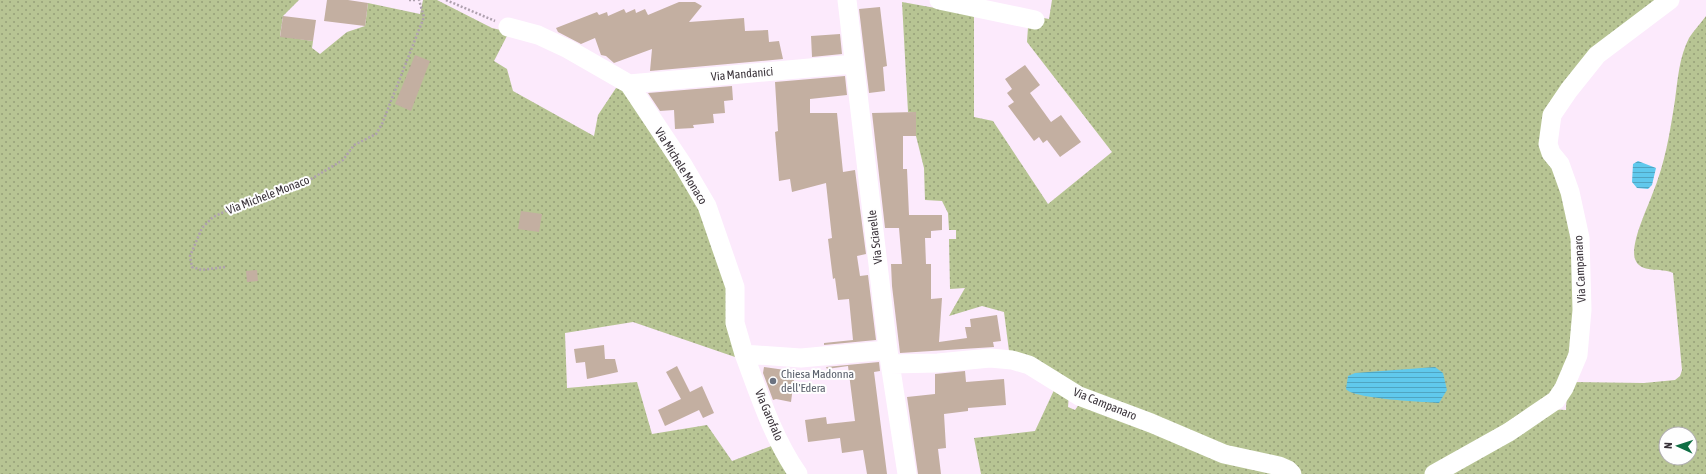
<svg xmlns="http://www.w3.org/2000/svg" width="1706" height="474" font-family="'Asap Condensed',sans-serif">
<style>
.grass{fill:url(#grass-dots);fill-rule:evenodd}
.water{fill:url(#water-rules)}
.building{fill:#c3afa1}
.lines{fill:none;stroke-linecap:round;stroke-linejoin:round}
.path{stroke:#afa1af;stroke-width:2.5;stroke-dasharray:2 2;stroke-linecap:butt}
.minor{stroke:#fff;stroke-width:19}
.worship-dot{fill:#6b7280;stroke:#fefefe;stroke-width:1.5}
.labels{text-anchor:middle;stroke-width:4;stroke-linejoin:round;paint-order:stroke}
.street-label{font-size:12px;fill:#3a333a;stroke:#fefefe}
.worship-label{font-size:12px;fill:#5b616d;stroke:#fefefe;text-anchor:start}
</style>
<defs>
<pattern id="grass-dots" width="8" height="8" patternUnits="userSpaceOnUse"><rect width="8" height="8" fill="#b7c493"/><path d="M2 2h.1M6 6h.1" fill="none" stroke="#96a079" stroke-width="1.8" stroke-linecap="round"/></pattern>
<pattern id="water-rules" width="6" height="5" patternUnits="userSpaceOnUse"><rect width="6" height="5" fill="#60c9ed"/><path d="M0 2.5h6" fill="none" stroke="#50a4c1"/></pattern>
</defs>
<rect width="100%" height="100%" fill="#fceafc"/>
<path class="grass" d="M0,0H299L283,16L280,36L313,41L312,48L320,54L347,32L365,26L368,3L420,14L423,0H437L492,28L509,32L494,61L507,69L513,91L594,136L598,115L616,88L628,90L703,207L731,287L735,357L633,322L565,333L567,388L637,382L652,434L707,425L732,461L774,445L793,474H0Z
M1052,0H1664L1549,110L1567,198L1578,311L1561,388L1426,474H1299L1224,450L1080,392L1009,351L1004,312L982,306L949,316L965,288L950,289L949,239H956V230H949L948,213L942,201L925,200L924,168L916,136V113L908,112L902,2L974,15V117L993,121L1048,204L1112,152L1027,42L1028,27L1038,17L1049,19Z
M1706,16V474H1442L1549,409L1566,410L1567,389L1571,382L1644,383L1675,380L1680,376L1682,370L1673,273C1661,267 1640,274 1635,259C1630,244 1647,209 1652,195C1665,164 1670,132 1675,100C1678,78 1679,58 1689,38C1694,30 1701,23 1706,16ZM1666,434H1690V458H1666Z
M1055,388L1069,394L1068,407L1075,410L1082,400L1285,474H981L974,438L1035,431Z"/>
<path class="water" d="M1638,161L1656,168L1652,185L1648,189L1637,188L1632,182L1633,164Z
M1435,367L1443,373L1447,390L1439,403C1424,402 1354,399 1346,389L1348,376L1355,373Z"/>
<path class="building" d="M327,0H348L368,3L365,26L324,21Z
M679,2H695L702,6L689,22L744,18L745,31L768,30L769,42L779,41L783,59L650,71L652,49L614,63L606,56L601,55L595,38L581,44L558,32L556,28L597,12L599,15L607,12L608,16L624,9L626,13L635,9L636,13L645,9L648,15Z
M880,7L887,66L883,67L885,91L869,93L859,9Z
M283,16L316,20L313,41L280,37Z
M840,34L842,54L812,57L811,36Z
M415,55L430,61L411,111L395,104Z
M1025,65L1040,85L1030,93L1051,122L1061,115L1081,142L1060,157L1047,140L1043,143L1039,137L1034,141L1008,106L1014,102L1007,93L1012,89L1005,79Z
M845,76L847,95L810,99V113H837L843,172L855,170L866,254L857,256L860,276L868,275L876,340L824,345V343L853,340L849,299L838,300L835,278L833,279L828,239L832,238L826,183L792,192L790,179L779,181L775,132L778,131L775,82Z
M732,86L733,100L724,101L725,113L713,114L714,123L693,125L694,128L675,129L674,110L660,111L648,93Z
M916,112V136H903V169H907L909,215H942V230L931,231V238H925L926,264H931V299L942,298L939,342L967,338L965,327H971L970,319L997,315L1001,341L993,342L994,347L900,353L892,286L891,264H902L899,228H885L872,113Z
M521,211L542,214L539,232L518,229Z
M257,270L258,281L247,282L246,271Z
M604,345L605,359H615L618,372L587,379L585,362L576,363L574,349Z
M879,362L880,371L874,372L887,474H867L863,450L842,453L840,438L808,442L805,420L826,417L827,424L855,421L848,366L827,369L826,367Z
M677,366L690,392L702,386L714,413L703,418L699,410L665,426L658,410L681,399L666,372Z
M764,367L785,370L784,378L794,379L791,402L776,399L773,400L763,373Z
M965,371L966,382L1004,379L1006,405L968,408V411L944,414L946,448L938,449L941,474H918L907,397L935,394V374Z"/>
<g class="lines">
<path class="path" d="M409,0H415
M446,0L495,21
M225,267L202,270L192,267L190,256L202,228L213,217L226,211L301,185L343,160L354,145L376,134L382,124L424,17L419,0"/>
<path class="minor" d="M847,0L888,350L907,474
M939,0L1035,20
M508,27L538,35L568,49L629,84L683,165L707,206L735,287V323L744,354L801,358L888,350
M629,84L854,64
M744,354C759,394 773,438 798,474
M890,364L938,363L990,358L1012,360L1029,365L1079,396L1151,423L1224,454L1279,466L1288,470L1292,474
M1434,474L1509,432L1556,400L1564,388L1578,355L1582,310L1580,238L1570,192L1560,164L1551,153L1548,144L1552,115L1569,90L1597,55L1670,0"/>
</g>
<circle class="worship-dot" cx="773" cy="381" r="4"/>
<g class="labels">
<g class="street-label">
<text transform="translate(742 74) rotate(-5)" y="4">Via Mandanici</text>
<text transform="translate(681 166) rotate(58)" y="4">Via Michele Monaco</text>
<text transform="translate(268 195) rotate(-21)" y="4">Via Michele Monaco</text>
<text transform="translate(875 237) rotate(-97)" y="4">Via Sciarelle</text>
<text transform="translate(1580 269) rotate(-93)" y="4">Via Campanaro</text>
<text transform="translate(1105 404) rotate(22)" y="4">Via Campanaro</text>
<text transform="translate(769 415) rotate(67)" y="4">Via Garofalo</text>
</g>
<g class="worship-label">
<text x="781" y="378">Chiesa Madonna<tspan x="781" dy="14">dell'Edera</tspan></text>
</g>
</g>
<g transform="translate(1678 446) rotate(273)"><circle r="19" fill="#fefefe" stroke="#b0adb0"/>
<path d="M0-3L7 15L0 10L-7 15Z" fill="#0e6e43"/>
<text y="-6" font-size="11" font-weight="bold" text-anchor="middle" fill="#3a333a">N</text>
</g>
</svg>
